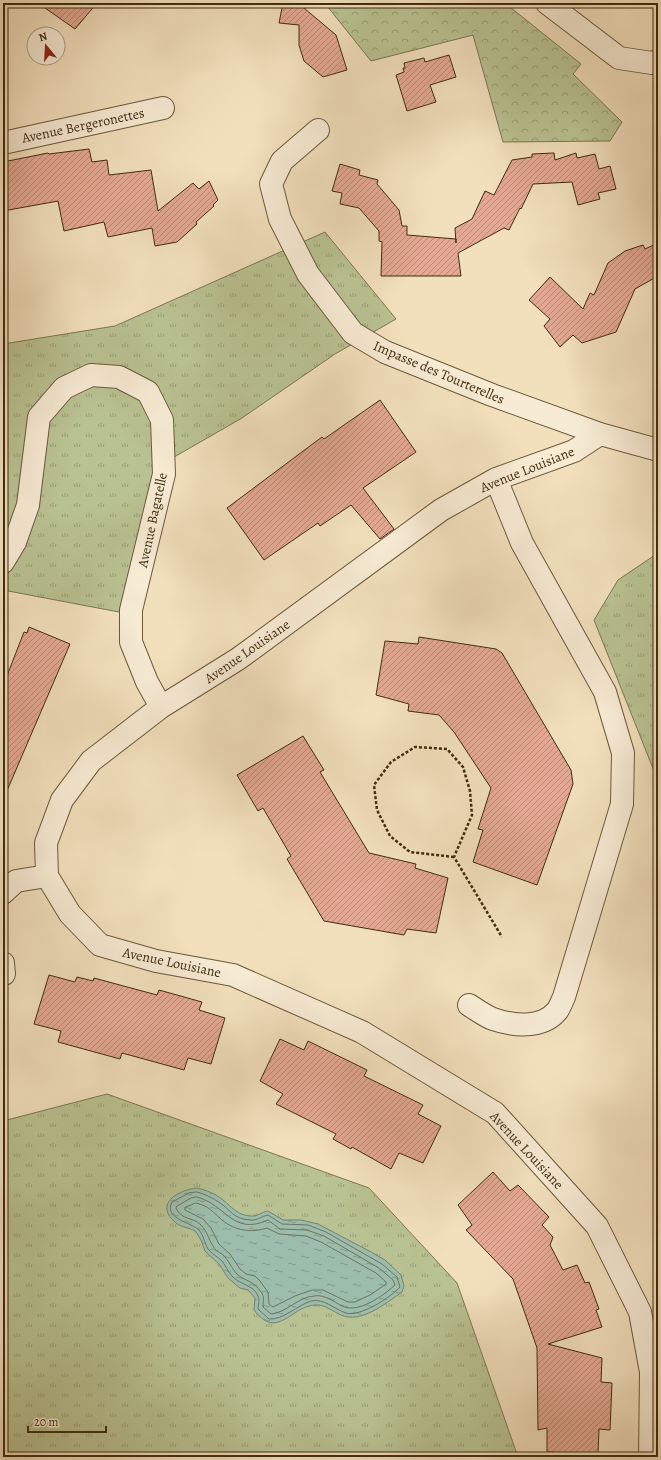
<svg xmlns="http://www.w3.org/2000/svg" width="661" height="1460" font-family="Alegreya,serif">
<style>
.grass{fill:url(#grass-tufts);stroke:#7c7750}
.forest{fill:url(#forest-crowns);stroke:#7c7750}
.water{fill:url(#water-ripples);stroke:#77836d}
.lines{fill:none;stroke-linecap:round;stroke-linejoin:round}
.shore{stroke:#6e745e;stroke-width:1}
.building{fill:url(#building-hatch);stroke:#3f2c0f}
.minor-casing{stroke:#6c593a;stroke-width:24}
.path{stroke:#3f2c0f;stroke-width:2.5;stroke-dasharray:3 2;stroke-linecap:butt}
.minor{stroke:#f7ebd4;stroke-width:22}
.labels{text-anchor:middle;stroke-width:3;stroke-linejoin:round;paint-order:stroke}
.street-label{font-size:14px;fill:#3f2c0f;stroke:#f7ebd4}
</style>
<defs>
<pattern id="grass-tufts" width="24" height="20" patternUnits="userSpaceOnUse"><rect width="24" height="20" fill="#b9c292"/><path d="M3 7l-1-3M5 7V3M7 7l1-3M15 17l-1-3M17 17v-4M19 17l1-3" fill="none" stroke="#989e76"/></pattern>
<pattern id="forest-crowns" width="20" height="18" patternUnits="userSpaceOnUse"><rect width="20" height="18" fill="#b9c292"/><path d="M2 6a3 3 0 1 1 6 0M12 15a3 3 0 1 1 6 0" fill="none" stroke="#989e76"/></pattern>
<pattern id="water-ripples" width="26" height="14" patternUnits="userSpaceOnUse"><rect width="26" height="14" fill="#9cbdac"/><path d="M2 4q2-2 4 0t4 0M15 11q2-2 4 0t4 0" fill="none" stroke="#819a8a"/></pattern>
<pattern id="building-hatch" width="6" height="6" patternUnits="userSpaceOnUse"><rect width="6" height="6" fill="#e3a994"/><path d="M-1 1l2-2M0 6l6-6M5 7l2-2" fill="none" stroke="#b98a77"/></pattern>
</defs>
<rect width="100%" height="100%" fill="#f2e0bd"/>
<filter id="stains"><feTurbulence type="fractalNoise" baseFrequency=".005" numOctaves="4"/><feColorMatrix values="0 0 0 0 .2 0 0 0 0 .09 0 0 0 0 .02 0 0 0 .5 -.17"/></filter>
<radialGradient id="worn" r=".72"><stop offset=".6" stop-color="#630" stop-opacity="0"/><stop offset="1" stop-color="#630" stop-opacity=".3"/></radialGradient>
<path class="grass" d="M325,232L396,319L335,354L242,418L155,468L119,612L3,590V344L115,326Z
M658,553V781L594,620L618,580Z
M107,1094L369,1188L457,1283L518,1457H3V1121Z"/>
<path class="forest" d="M328,3H505L581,64L573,74L622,122L610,141L503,142L473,35L371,61L327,6Z"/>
<path class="water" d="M197,1188C206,1190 216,1194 223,1200C232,1207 237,1215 250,1216C257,1217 262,1212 268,1211L283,1220H301L318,1224L371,1252L385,1260L401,1275L404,1286L402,1292C386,1303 361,1324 341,1315C334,1312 324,1304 316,1305C290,1306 278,1341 254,1310L255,1298L248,1290L240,1288L228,1278L219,1264L205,1251L201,1240L196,1232C190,1227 182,1228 176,1223C153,1204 178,1190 197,1188Z"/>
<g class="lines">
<path class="shore" d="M197,1192C205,1194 213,1198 220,1203C231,1210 233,1219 250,1220C257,1221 262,1216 268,1215L282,1224L308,1225L326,1232L382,1264L397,1277L400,1287C390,1298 360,1317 346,1313C334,1309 324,1298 311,1301C298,1305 283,1320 269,1319L258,1309C258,1305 260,1300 258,1296C254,1285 240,1285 232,1276C228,1272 226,1266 222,1261C218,1257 212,1254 208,1249C204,1242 204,1236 199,1230C193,1223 163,1219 172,1202L189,1193Z
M197,1197C227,1205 232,1236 268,1220L280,1229L307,1230L324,1236L379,1268L393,1280L395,1285C383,1296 358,1314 342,1306C333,1301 324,1294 314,1296C298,1297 286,1313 271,1314L263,1307C263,1301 265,1297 261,1292C253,1280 246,1282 237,1274C231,1268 229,1260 222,1254C218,1252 215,1250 213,1246C208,1238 207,1231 201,1225C192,1216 182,1221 176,1208L177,1206L191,1198Z
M196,1203C209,1206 213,1212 222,1220C235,1231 252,1233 267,1228L279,1234L306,1236L321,1242L376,1273L386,1282V1284L370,1295L355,1302H348L323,1290H312L295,1296L273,1307L269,1304L268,1292L260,1281L255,1276L246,1274L240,1269L230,1254L219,1244L211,1228L203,1219L185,1210V1208Z"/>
</g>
<path class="building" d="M38,3H97L75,29Z
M283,3H298L336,35L347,70L323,77L304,61L299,45V25L279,23Z
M449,55L456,77L430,85L436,102L407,111L396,75L404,72L403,68H405L404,63L424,58L425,62Z
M89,149L92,162L107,160L109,175L151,170L158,211L193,183L199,189L209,181L218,200L213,205L214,206L196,222L197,224L177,242L155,246L152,228L108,237L104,222L64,231L58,201L3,211V162L48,153L49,154Z
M554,153L555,160L576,153L577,158L595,154L599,169L610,166L616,189L598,193L600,199L578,205L572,182L533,184L521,209L520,208L509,230L504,228L458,253L461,276H381L382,242L379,241V231L359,208L340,204L342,193L332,191L340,164L360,170L359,175L378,180L377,184L399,210L402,226H407V235L456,239V243L455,228L472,219L485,191L494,195L512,160L532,157V154Z
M658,243V276L635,289L616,332L582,343L573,335L560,347L544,326L550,319L529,300L550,277L583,309L590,293L594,295L608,263L625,251L643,245L645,249Z
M380,400L416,452L363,488L394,529L380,539L351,505L320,526L318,523L264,560L227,508L322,437L324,439Z
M29,627L70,644L3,800V686L24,632L27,633Z
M419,637L496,649L502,653L571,770L573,784L537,885L473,862L483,830L478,829L491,788L454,732L439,715L408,711L409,704L376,695L385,641L418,644Z
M303,736L324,770L320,772L369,853L416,864L415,868L448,878L436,933L407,929L404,935L324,921L287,859L291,856L263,808L258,811L237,775Z
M49,975L75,982L77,977L93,981L94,978L157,995L159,990L202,1002L199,1010L225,1018L211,1064L188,1058L184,1070L122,1053L120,1059L58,1042L61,1031L34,1024Z
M280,1039L304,1050L308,1041L367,1070L364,1076L423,1105L418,1114L441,1126L423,1163L399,1153L391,1169L352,1147L351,1149L333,1139L336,1134L276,1104L283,1094L260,1081Z
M493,1172L510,1191L518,1185L549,1217L542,1225L553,1237L550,1245L563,1270L577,1265L585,1283L589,1282L599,1309L596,1310L602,1327L548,1344L602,1358L601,1382L612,1383L610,1430L599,1429L598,1454L547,1452V1428L538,1430L537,1348L513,1279L466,1230L472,1225L458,1205Z"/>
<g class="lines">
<defs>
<path id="minor" d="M547,3L619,58L652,63L658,61
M318,130L282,161L271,184L280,219L308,274L353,333L385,352L492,395L600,434L658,450
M3,143L163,108
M600,434L574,451L496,479L441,510L238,659L161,707L91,761L62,800L46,843L47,876L70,914L100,945L156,961L233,975L362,1032L495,1113L597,1226L640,1312L651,1372L650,1457
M3,562L15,542L28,505L39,417L64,388L91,375L119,377L148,392L162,420L164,474L131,610V642L147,682L161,707
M3,893L16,881L47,876
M3,963L4,974
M469,1005C477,1010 485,1016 493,1019C513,1026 542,1029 557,1011C560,1007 562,1001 564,997L622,804L623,753L605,692L522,543L496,479"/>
</defs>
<use href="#minor" class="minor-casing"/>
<path class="path" d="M454,857L410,852L390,836L377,810L374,785L391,762L415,747L447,749L463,767L470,791L472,815L454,857L502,937"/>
<use href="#minor" class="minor"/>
</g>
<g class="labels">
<g class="street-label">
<text transform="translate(83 125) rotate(-12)" y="5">Avenue Bergeronettes</text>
<text transform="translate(439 372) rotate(23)" y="5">Impasse des Tourterelles</text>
<text transform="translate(527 469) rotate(-22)" y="5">Avenue Louisiane</text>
<text transform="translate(152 520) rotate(-78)" y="5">Avenue Bagatelle</text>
<text transform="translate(247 651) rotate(-35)" y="5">Avenue Louisiane</text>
<text transform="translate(172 962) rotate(12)" y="5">Avenue Louisiane</text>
<text transform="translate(527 1150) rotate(47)" y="5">Avenue Louisiane</text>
</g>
</g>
<rect width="661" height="1460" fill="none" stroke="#f2e0bd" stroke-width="16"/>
<rect x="4" y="4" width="653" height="1452" fill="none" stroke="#3f2c0f" stroke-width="2"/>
<rect x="8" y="8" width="645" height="1444" fill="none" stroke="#3f2c0f"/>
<g transform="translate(46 46) rotate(342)"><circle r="19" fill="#f7ebd4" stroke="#ad9f85"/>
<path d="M0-3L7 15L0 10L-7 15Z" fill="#8f2418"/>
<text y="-6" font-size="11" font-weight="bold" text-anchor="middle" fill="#3f2c0f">N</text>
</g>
<path d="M28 1426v6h78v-6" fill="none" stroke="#3f2c0f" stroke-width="2"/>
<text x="34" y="1426" font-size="12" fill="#3f2c0f" stroke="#f7ebd4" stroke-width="3" paint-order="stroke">20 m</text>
<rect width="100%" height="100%" filter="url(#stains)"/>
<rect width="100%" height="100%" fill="url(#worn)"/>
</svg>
